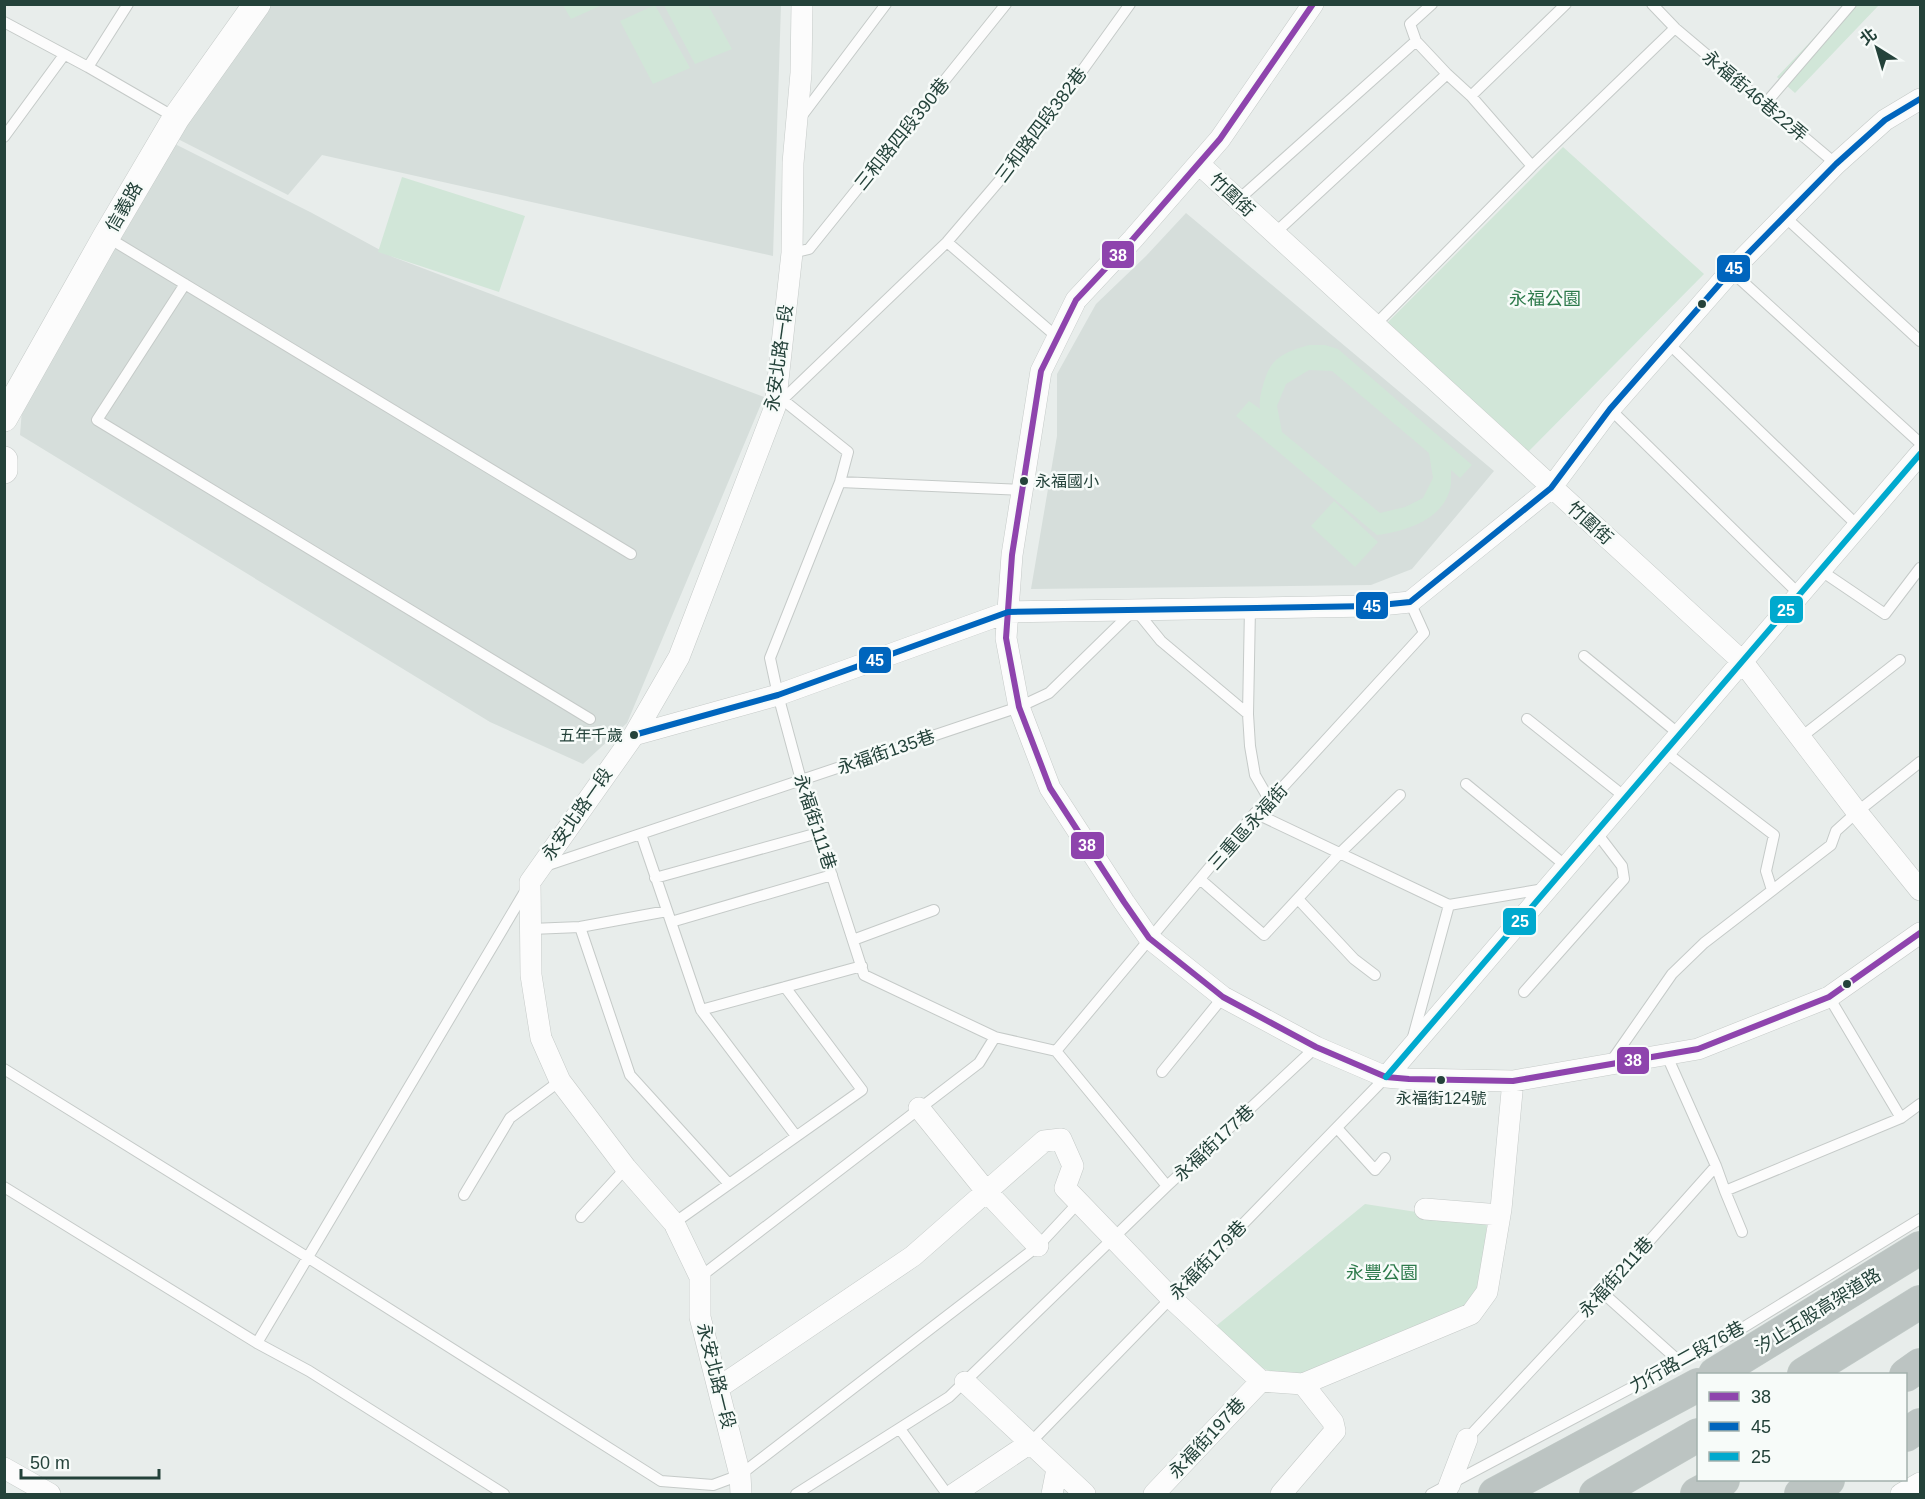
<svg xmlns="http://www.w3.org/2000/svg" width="1925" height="1499" font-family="Arial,'Noto Sans TC',sans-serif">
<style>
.built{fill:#d6dedb}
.green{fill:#d1e6d8;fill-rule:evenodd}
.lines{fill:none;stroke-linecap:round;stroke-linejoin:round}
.service-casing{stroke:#c5cac8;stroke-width:12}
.minor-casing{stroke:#c5cac8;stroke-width:22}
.tertiary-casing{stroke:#c5cac8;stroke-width:28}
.motorway-casing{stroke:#c3ccc9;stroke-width:34}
.service{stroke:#fcfcfc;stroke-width:10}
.minor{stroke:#fcfcfc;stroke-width:21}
.tertiary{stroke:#fcfcfc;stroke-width:27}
.motorway{stroke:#bcc4c2;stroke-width:33}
.bus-1-casing{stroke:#f7fbf9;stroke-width:10}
.bus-2-casing{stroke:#f7fbf9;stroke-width:10}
.bus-3-casing{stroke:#f7fbf9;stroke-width:10}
.bus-1{stroke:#8e44ad;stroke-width:6}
.bus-2{stroke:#0065bd;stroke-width:6}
.bus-3{stroke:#00a9ce;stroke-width:6}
.bus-dot{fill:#24423a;stroke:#f7fbf9;stroke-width:2}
.labels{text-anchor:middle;stroke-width:5;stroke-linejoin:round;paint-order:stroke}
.bus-label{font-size:16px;fill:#24423a;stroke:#f7fbf9;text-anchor:start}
.street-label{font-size:18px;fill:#24423a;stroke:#f7fbf9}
.park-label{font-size:18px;fill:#2d7a4b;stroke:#f7fbf9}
.line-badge{stroke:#f7fbf9;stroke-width:2}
.badge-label{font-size:16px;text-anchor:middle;font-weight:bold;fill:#fff}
</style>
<rect width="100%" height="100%" fill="#e8edeb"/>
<path class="built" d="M266,5H781L773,256L322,155L288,195L170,135Z
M169,141L312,213L393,257L764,397L627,723L583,764L490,722L20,435L22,409Z
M1186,213L1494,471L1412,569L1371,585L1031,589L1057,436V374L1096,304L1146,256Z"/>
<path class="green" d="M563,5H602L571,19Z
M655,5L690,68L653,84L620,21Z
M664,5H708L732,49L695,64Z
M1845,5H1879L1795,93L1777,77Z
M1563,147L1704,274L1527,453L1386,324Z
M402,177L525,216L499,292L378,252Z
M1309,345H1325L1338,349L1472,465L1460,478L1451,470C1451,474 1451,479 1451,484C1446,519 1407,531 1377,535L1236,416L1249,401L1260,409C1259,399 1261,392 1264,382C1271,357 1285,352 1309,345ZM1309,370L1332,371L1429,453L1433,478L1423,498L1405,507L1380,513L1282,432L1277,406L1286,384Z
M1334,501L1378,542L1355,567L1311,526Z
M1365,1204L1487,1223L1480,1292L1464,1308L1292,1378C1255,1371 1240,1352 1216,1326Z"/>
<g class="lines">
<defs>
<path id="service" d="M1432,4L1410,24L1416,41L1447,74L1471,96L1532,166
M1652,4L1675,28L1836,164
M4,22L88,67L176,118
M88,67L128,4
M1471,96L1566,4
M1765,104L1851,4
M801,117L886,4
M4,137L64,55
M1238,200L1416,41
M1784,216L1920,341
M1275,233L1447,74
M107,237L631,554
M947,242L1057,337
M792,253L809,249L1006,4
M1731,271L1920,443
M185,284L97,420L590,719
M1375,325L1532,166L1675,28
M1667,342L1858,526
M783,400L848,452L840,482
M777,405L947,242L1023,153L1130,4
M1610,409L1799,594
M1022,490L840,482L770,658L778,695L801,780L864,975L995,1037L1056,1051L1167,1186
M1820,570L1885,614L1920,568
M1584,656L1679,734
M1248,714L1250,607
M1527,719L1625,797
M1800,738L1900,660
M1664,751L1774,835L1766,871L1772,890
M1466,784L1566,866
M1255,813L1449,905L1413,1037
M641,834L701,1010L862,966
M545,866L1019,707L1049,693L1135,609L1161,641L1248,714L1250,746L1255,775L1270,801
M655,878L818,833
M1201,880L1264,935L1340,853L1400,795
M1298,899L1354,959L1375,975
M1449,905L1544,889
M671,922L832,875
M580,927L630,1075L729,1184
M531,929L580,927L667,911
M853,940L934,910
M1524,992L1624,879L1622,866L1596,832
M1829,997L1901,1118
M701,1010L796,1136
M1056,1051L1255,813L1270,801L1424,633L1410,602
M1610,1063L1672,974L1704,943L1831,845L1836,831L1857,812L1920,762
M4,1069L307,1257L661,1481L713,1485L740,1475L1038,1246L1078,1203
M1162,1072L1223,997
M1337,1128L1375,1170L1385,1158
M1716,1166L1725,1191L1901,1118L1920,1104
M4,1187L257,1343L309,1371L504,1494
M1725,1191L1742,1232
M464,1195L510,1118L560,1081
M581,1217L626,1168
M674,1223L862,1090L785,987
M700,1277L979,1063L995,1037
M1603,1293L1680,1362
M257,1343L527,888
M900,1429L947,1494
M1467,1439L1603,1293L1716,1166L1667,1056
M1030,1443L1386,1077
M796,1494L949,1397L1167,1186L1316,1047
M1431,1494L1731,1335L1920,1219"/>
<path id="minor" d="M1313,4L1220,139L1133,239L1076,300L1041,371L1012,555L1006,638L1019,707L1050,788L1124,902L1149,938L1223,997L1316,1047L1386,1077L1409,1079L1513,1081L1698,1049L1829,997L1920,933
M1199,164L1742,661L1857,812L1920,890
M634,735L778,695L1008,612L1371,606L1410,602L1551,488L1610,409L1731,271L1836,164L1885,120L1920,99
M1386,1077L1920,454
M919,1108L986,1191L1038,1246
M1425,1209L1500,1215
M965,1382L1085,1494
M718,1388L913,1256L1044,1141L1061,1139L1073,1166L1065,1188L1171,1298L1261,1381L1303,1384L1471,1314L1487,1292L1501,1209L1513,1081
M4,1468L50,1494
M1449,1486L1467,1439
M741,1494L740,1475L700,1317V1277L674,1223L626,1168L560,1081L541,1038L531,975L530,882L634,735L679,657L775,407L792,253L793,163L801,73L802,4
M954,1494L1030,1443
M1052,1494L1057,1469
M1154,1494L1261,1381
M1281,1494L1335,1431L1333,1422L1303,1384
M1901,1494L1920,1483"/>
<path id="tertiary" d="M4,418L106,237L176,118L257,4
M4,460V470"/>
<path id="motorway" d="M1715,1374L1920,1248
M1804,1374L1920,1302
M1906,1375L1920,1365
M1906,1435L1920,1425
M1495,1494L1698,1385
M1596,1494L1698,1435
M1697,1494L1723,1480
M1801,1494L1828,1480"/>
</defs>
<use href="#service" class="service-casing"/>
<use href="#minor" class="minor-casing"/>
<use href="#tertiary" class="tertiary-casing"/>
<use href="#motorway" class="motorway-casing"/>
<use href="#service" class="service"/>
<use href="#minor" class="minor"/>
<use href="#tertiary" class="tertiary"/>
<use href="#motorway" class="motorway"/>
<defs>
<path id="bus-1" d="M1313,4L1220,139L1133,239L1076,300L1041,371L1012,555L1006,638L1019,707L1050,788L1124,902L1149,938L1223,997L1316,1047L1386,1077L1409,1079L1513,1081L1698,1049L1829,997L1920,933"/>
<path id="bus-2" d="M634,735L778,695L1008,612L1371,606L1410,602L1551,488L1610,409L1731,271L1836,164L1885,120L1920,99"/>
<path id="bus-3" d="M1386,1077L1920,454"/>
</defs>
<use href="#bus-1" class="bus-1-casing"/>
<use href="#bus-2" class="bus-2-casing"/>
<use href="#bus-3" class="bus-3-casing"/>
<use href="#bus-1" class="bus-1"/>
<use href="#bus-2" class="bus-2"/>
<use href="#bus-3" class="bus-3"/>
</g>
<g class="bus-dot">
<circle cx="1702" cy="304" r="5"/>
<circle cx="1024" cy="481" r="5"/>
<circle cx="634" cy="735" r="5"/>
<circle cx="1847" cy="984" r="5"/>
<circle cx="1441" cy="1080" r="5"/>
</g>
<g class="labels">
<g class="bus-label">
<text x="1035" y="487">永福國小</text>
<text x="623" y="741" text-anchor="end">五年千歲</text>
<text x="1441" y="1104" text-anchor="middle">永福街124號</text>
</g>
<g class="street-label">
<text transform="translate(1755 96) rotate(40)" y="6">永福街46巷22弄</text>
<text transform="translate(1041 125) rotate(-53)" y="6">三和路四段382巷</text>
<text transform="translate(902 134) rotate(-51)" y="6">三和路四段390巷</text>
<text transform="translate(1232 195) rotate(43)" y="6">竹圍街</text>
<text transform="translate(124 207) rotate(-60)" y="6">信義路</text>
<text transform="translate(779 358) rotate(-82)" y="6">永安北路一段</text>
<text transform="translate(1590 523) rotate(42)" y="6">竹圍街</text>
<text transform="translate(886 752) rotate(-19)" y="6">永福街135巷</text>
<text transform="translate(577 814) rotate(-55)" y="6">永安北路一段</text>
<text transform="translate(815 822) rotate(72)" y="6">永福街111巷</text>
<text transform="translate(1248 827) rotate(-48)" y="6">三重區永福街</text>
<text transform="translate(1214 1143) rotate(-43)" y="6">永福街177巷</text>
<text transform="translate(1208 1260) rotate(-46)" y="6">永福街179巷</text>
<text transform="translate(1616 1277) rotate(-48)" y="6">永福街211巷</text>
<text transform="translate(1818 1311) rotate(-32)" y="6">汐止五股高架道路</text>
<text transform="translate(1687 1357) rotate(-29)" y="6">力行路二段76巷</text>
<text transform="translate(716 1376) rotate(76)" y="6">永安北路一段</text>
<text transform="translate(1207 1438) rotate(-47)" y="6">永福街197巷</text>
</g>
<g class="park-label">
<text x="1545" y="305">永福公園</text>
<text x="1382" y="1279">永豐公園</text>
</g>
</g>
<g class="line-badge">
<rect x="1101" y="240" width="34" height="29" rx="6" fill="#8e44ad"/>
<rect x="1716" y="254" width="35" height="29" rx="6" fill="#0065bd"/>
<rect x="1355" y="591" width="34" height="29" rx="6" fill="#0065bd"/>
<rect x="1769" y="595" width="35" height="29" rx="6" fill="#00a9ce"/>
<rect x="858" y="646" width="34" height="28" rx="6" fill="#0065bd"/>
<rect x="1070" y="831" width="35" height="29" rx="6" fill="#8e44ad"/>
<rect x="1502" y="907" width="35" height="29" rx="6" fill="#00a9ce"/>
<rect x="1616" y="1046" width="34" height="29" rx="6" fill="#8e44ad"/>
</g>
<g class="badge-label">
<text x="1118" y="261">38</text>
<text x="1734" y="274">45</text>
<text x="1372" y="612">45</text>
<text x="1786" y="616">25</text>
<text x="875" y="666">45</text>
<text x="1087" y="851">38</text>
<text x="1520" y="927">25</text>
<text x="1633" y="1066">38</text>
</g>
<rect width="1925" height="1499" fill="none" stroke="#24423a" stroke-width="12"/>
<rect x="1697" y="1373" width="210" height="108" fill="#f7fbf9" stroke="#a3b1ad" stroke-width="1.5"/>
<rect x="1709" y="1392" width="30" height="9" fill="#8e44ad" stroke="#a3b1ad" stroke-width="1.5"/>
<text x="1751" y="1403" font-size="18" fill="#24423a">38</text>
<rect x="1709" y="1422" width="30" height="9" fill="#0065bd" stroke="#a3b1ad" stroke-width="1.5"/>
<text x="1751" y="1433" font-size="18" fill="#24423a">45</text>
<rect x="1709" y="1452" width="30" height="9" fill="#00a9ce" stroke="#a3b1ad" stroke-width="1.5"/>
<text x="1751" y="1463" font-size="18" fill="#24423a">25</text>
<g transform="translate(1877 48) rotate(323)" stroke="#f7fbf9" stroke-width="4.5" paint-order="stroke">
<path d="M0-4.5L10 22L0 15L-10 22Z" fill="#24423a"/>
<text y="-9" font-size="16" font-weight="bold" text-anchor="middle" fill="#24423a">北</text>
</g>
<path d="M21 1469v9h138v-9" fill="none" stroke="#24423a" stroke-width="3"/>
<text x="30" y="1469" font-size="18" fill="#24423a" stroke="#f7fbf9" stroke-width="4.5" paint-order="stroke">50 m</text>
</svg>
